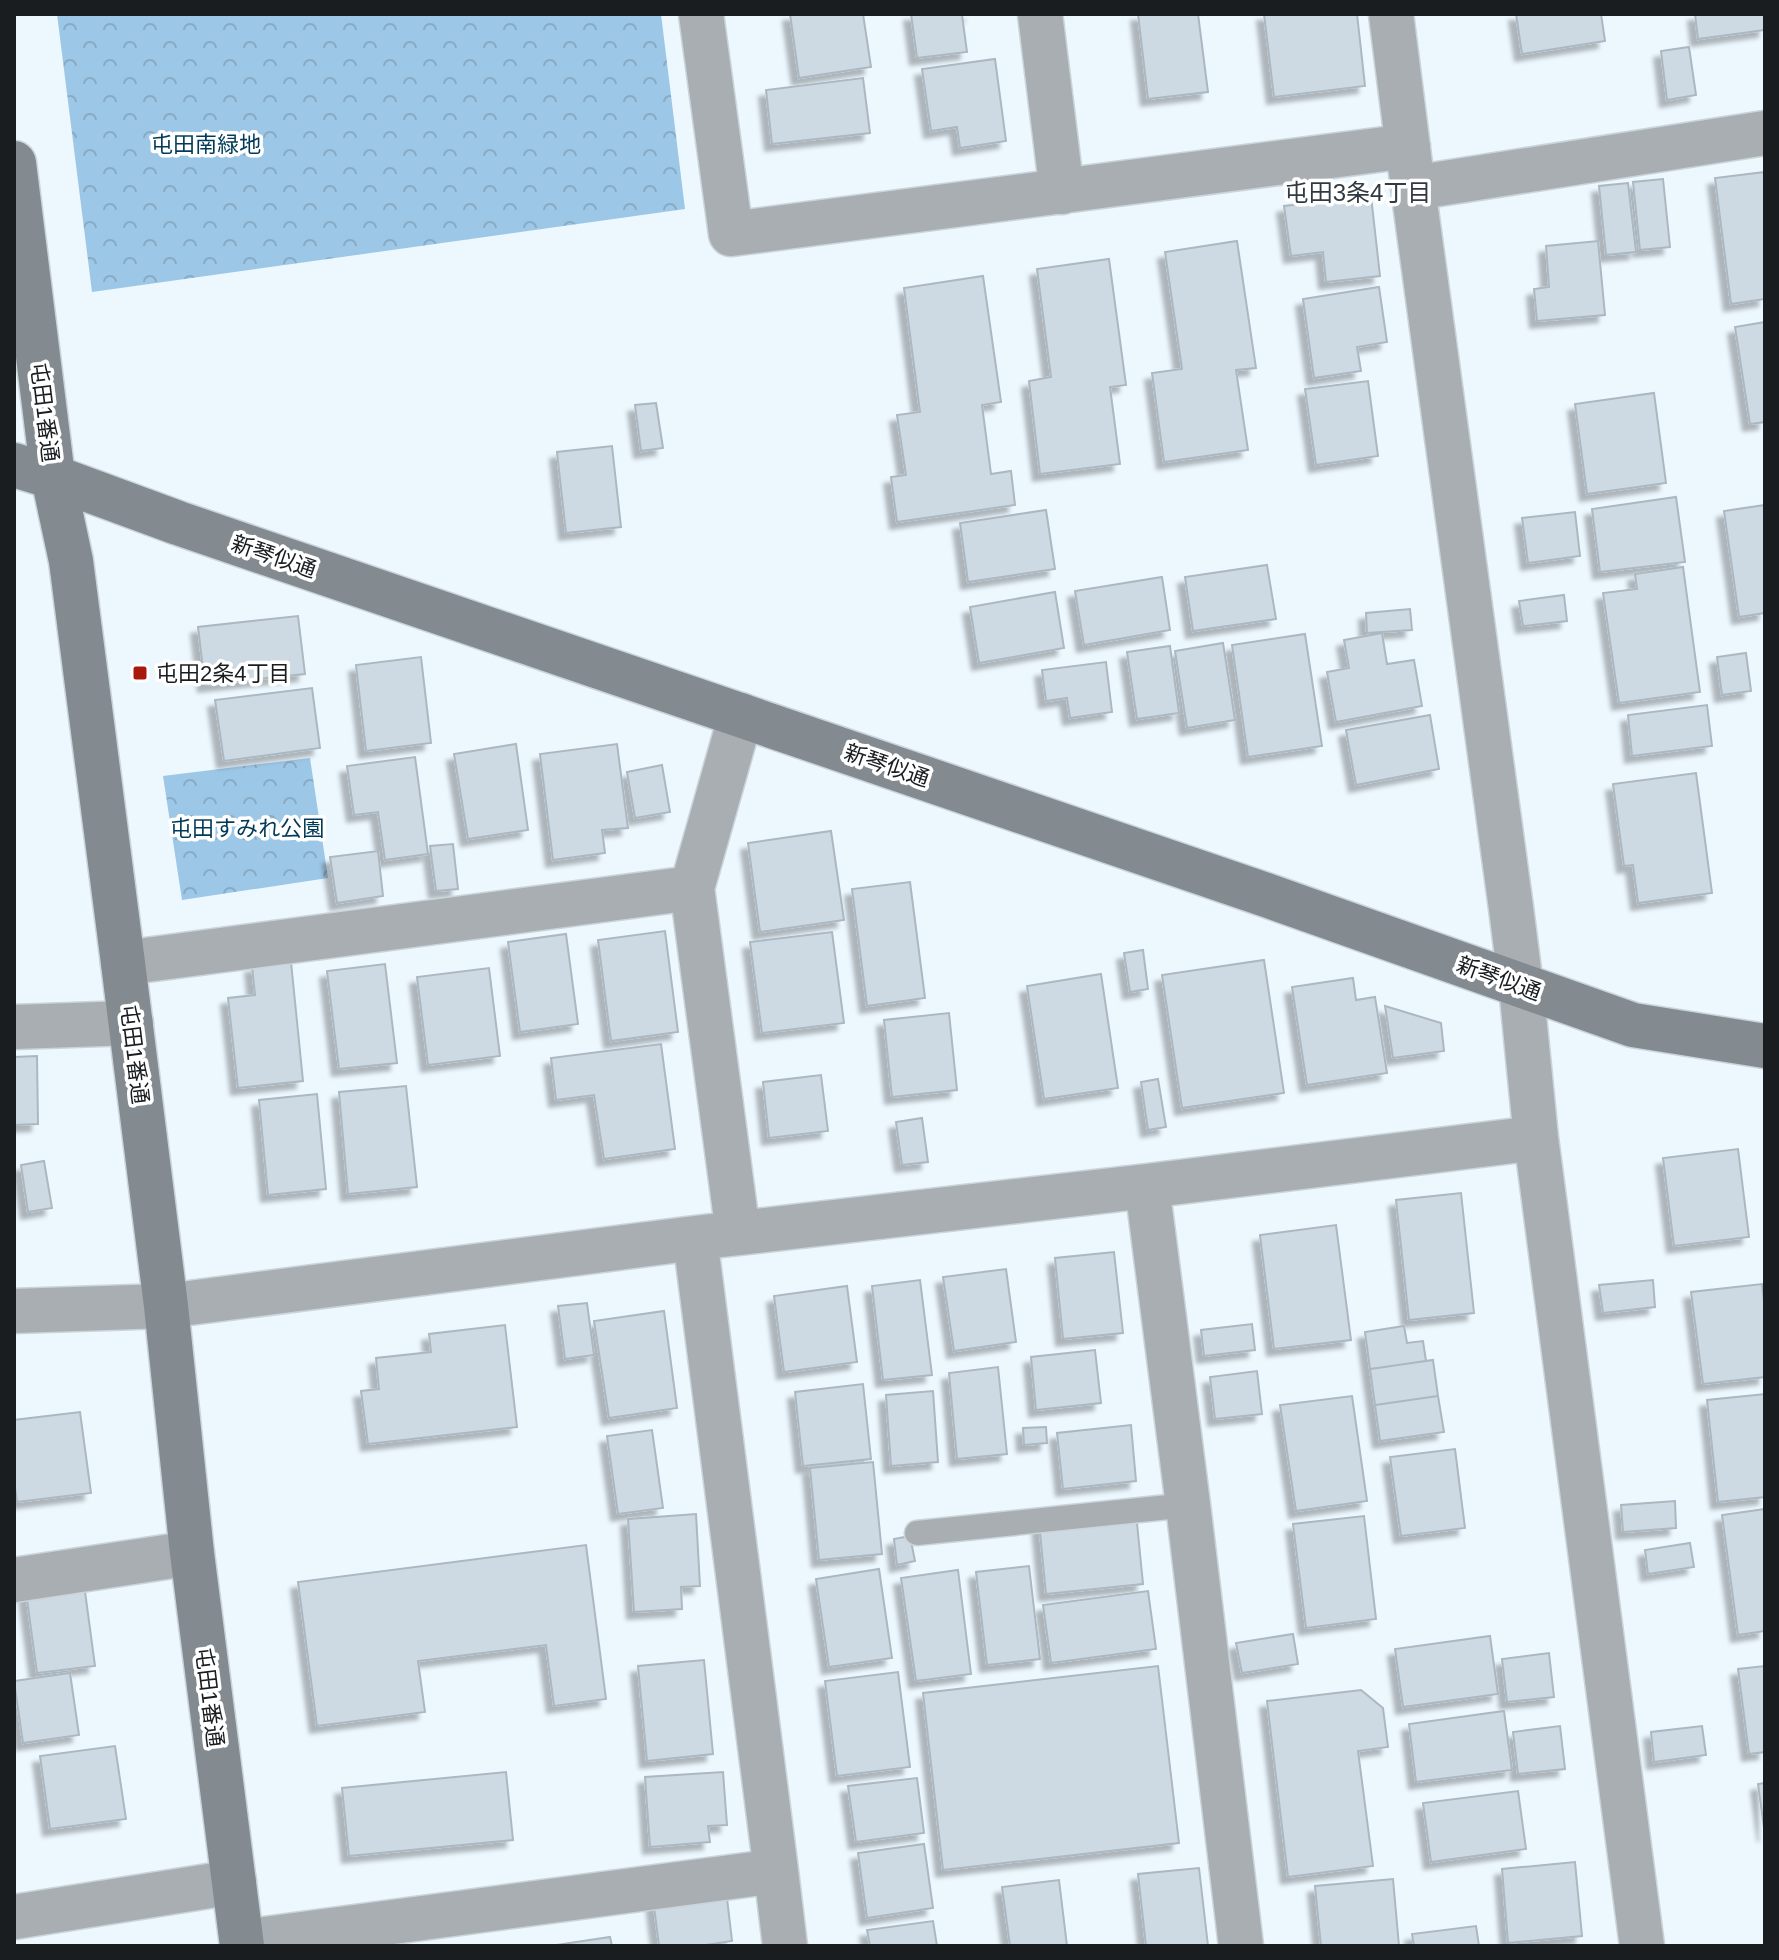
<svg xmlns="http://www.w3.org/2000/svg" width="1779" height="1960" font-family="Arial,'Noto Sans JP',sans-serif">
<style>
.park{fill:url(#park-crowns)}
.building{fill:#cddae3;stroke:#acb8c1;stroke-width:2;filter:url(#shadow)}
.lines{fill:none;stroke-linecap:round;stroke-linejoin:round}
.lane-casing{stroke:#cad4da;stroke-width:27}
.street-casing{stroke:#cad4da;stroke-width:47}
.secondary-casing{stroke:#cad4da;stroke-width:47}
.lane{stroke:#a8aeb2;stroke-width:24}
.street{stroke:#a8aeb2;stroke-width:44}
.secondary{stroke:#838b91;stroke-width:44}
.poi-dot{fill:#a9180c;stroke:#fff;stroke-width:3}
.labels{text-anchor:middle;stroke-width:7;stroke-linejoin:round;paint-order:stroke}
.park-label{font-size:22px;fill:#003a58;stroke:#fff}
.street-label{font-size:22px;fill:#191d20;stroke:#fff}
.poi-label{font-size:22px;fill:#191d20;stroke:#fff;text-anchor:start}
.neighbourhood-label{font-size:24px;fill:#303a42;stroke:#fff}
</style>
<defs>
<pattern id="park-crowns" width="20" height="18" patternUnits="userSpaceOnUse" patternTransform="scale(2)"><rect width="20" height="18" fill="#9dc7e6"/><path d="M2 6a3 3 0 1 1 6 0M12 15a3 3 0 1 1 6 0" fill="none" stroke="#87aac5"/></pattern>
<filter id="shadow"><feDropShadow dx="-7" dy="7" stdDeviation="2" flood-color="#0004"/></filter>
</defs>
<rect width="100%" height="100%" fill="#ecf7fe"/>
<path class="park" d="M57,14H661L685,209L92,292Z
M310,758L328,878L182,900L163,776Z"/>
<path class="building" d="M790,14H863L871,67L799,78Z
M911,14H973L962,15L967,52L917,58Z
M1138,14H1198L1208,92L1148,99Z
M1264,14H1357L1365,86L1274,97Z
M1516,14H1601L1605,41L1522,54Z
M1695,14H1765V30L1698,39Z
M1689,47L1696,95L1667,100L1661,51Z
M995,59L1006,141L960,148L957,127L931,131L922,69Z
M863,78L870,133L772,144L766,90Z
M1765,172V299L1731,304L1715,178Z
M1663,179L1670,247L1640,250L1633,182Z
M1628,183L1636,252L1606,255L1599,186Z
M1371,196L1380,276L1326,282L1323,252L1291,256L1284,206Z
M1237,241L1256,368L1236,370L1248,450L1164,462L1152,373L1182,369L1165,252Z
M1598,241L1605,315L1537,321L1534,289L1549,287L1546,246Z
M1109,259L1126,385L1110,387L1120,464L1040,474L1029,381L1051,377L1037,269Z
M983,276L1001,402L982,405L991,474L1011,471L1015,505L897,522L891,477L906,475L897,415L920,412L904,288Z
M1379,287L1387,342L1357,347L1361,371L1314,378L1303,299Z
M1765,322V422L1750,424L1735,327Z
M1368,381L1378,456L1316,465L1305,389Z
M1654,393L1666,483L1587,494L1575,404Z
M656,403L663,448L641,451L635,405Z
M612,446L621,527L566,533L557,452Z
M1676,497L1685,562L1600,572L1592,509Z
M1765,505V613L1739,617L1724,511Z
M1046,510L1055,569L968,582L960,523Z
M1575,512L1580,556L1528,563L1522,518Z
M1267,565L1276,619L1193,631L1185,577Z
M1683,567L1700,692L1619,703L1603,593L1637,589L1635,574Z
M1162,577L1170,630L1084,645L1075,591Z
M1055,592L1064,648L979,663L970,607Z
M1564,595L1567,621L1523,626L1519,601Z
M1410,609L1412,630L1367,633L1366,613Z
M298,616L305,674L205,685L198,627Z
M1382,633L1387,664L1414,660L1422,706L1336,722L1327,672L1349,668L1344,640Z
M1305,634L1322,746L1248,757L1232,645Z
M1223,643L1235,720L1187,728L1175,651Z
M1170,646L1179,713L1137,719L1127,652Z
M1746,653L1751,691L1722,695L1717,657Z
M421,657L431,743L366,751L356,665Z
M1106,662L1112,712L1070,718L1067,698L1046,701L1042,670Z
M312,688L320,748L224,761L215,700Z
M1707,705L1712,746L1632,756L1628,715Z
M1430,715L1439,769L1356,785L1346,730Z
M516,744L528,830L468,839L454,754Z
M617,744L628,828L602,830L605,853L553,860L540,754Z
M415,757L428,854L385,860L378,812L354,815L347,766Z
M662,765L670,812L635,818L627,772Z
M1696,773L1712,893L1638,903L1633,865L1624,866L1613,784Z
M831,831L844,920L760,932L748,843Z
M453,844L458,889L436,891L430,846Z
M378,851L383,896L337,903L330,857Z
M910,882L925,998L867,1006L852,889Z
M665,931L678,1032L611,1041L598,940Z
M832,932L844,1023L762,1033L750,942Z
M566,934L578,1024L520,1032L508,942Z
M1143,950L1148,989L1130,992L1124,953Z
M1264,960L1284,1093L1182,1108L1162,975Z
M291,962L303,1081L238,1088L228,998L255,995L252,966Z
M385,964L397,1063L339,1069L327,971Z
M489,968L500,1056L428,1065L417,977Z
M1101,974L1118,1088L1044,1099L1027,986Z
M1353,978L1356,1000L1375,997L1387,1073L1307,1085L1292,987Z
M1385,1006L1441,1023L1444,1051L1393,1058Z
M949,1013L957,1090L892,1097L884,1020Z
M661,1044L675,1149L604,1159L594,1095L556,1100L551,1058Z
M37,1056L38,1124L14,1125V1057Z
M821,1075L828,1131L769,1138L763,1082Z
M1158,1079L1166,1127L1148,1130L1141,1082Z
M406,1086L417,1187L348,1194L339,1092Z
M317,1094L326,1189L268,1195L259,1100Z
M922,1118L928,1162L902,1165L896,1122Z
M1738,1149L1749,1237L1674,1246L1663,1158Z
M44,1161L52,1208L28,1212L21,1165Z
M1461,1193L1474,1313L1409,1320L1396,1200Z
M1336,1225L1351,1340L1274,1349L1260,1235Z
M1114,1252L1123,1333L1063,1339L1055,1258Z
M1006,1269L1016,1342L954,1351L943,1277Z
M920,1280L932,1375L883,1380L872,1286Z
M1653,1280L1655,1307L1603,1313L1599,1285Z
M1762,1284L1765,1309V1377L1703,1384L1691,1292Z
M847,1286L857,1362L784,1372L774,1296Z
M587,1303L594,1355L565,1359L558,1306Z
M664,1311L677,1408L609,1418L594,1321Z
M1252,1324L1255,1350L1204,1356L1201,1330Z
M505,1325L517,1427L368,1444L361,1391L379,1389L376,1358L431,1352L429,1334Z
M1404,1326L1407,1343L1423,1341L1426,1361L1370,1369L1365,1332Z
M1095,1350L1101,1403L1036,1410L1031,1357Z
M1433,1360L1438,1396L1375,1405L1370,1369Z
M998,1367L1007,1454L957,1459L949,1373Z
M1257,1371L1262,1414L1215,1419L1210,1377Z
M863,1384L871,1459L803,1466L795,1392Z
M933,1391L938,1462L891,1466L886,1395Z
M1765,1394V1497L1718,1502L1707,1400Z
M1352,1396L1367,1501L1296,1511L1280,1405Z
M1438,1396L1444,1432L1380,1441L1375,1405Z
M80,1412L91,1493L17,1502L14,1480V1420Z
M1131,1425L1136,1481L1063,1489L1057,1433Z
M1046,1427L1047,1443L1024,1445L1023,1428Z
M652,1430L663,1508L618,1514L607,1436Z
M1455,1449L1465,1528L1401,1536L1390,1457Z
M873,1462L882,1554L819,1560L810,1468Z
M1675,1501L1676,1528L1623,1532L1621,1505Z
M1765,1509V1631L1738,1635L1722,1515Z
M1136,1513L1143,1584L1046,1594L1039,1522Z
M696,1514L700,1586L681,1587L682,1609L634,1612L628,1519Z
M1364,1516L1376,1619L1306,1628L1293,1524Z
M910,1536L915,1561L897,1565L894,1539Z
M1690,1543L1694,1567L1648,1574L1645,1550Z
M586,1545L606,1699L554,1706L546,1645L418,1661L425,1712L317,1726L298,1582Z
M1029,1566L1040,1659L987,1665L976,1572Z
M879,1569L892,1658L829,1667L816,1579Z
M958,1570L971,1674L916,1681L901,1578Z
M84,1584L95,1666L37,1673L26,1592Z
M1148,1591L1156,1649L1051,1663L1043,1605Z
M1293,1634L1298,1664L1242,1673L1236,1643Z
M1490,1636L1498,1694L1403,1707L1395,1649Z
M1549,1653L1554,1697L1507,1702L1502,1659Z
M704,1660L713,1754L647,1761L638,1666Z
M1158,1666L1179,1843L943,1870L923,1693Z
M1765,1666V1752L1749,1754L1738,1669Z
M898,1672L910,1767L837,1776L825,1681Z
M70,1673L79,1735L23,1743L14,1681Z
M1361,1690L1383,1708L1388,1747L1358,1751L1373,1866L1288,1877L1267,1701Z
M1504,1711L1512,1770L1416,1782L1409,1724Z
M1560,1726L1565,1769L1518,1774L1513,1732Z
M1702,1726L1706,1755L1654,1762L1651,1732Z
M115,1746L126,1819L50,1829L40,1756Z
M506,1772L513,1840L349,1856L342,1788Z
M723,1772L727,1825L708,1826L710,1842L650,1847L645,1777Z
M917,1778L924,1833L856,1842L848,1786Z
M1765,1783V1835L1758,1784Z
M1518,1791L1526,1849L1431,1862L1423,1803Z
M924,1844L933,1908L867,1918L858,1853Z
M1575,1862L1582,1936L1508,1943L1502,1869Z
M1199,1868L1208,1946H1146L1138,1874Z
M1393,1879L1399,1946H1321L1315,1886Z
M1059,1880L1067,1946H1010L1002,1887Z
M725,1881L732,1941L699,1946H659L652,1891Z
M933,1921L937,1946H870L867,1930Z
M1476,1926L1479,1946H1414L1412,1934Z
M610,1937L612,1946H556V1945Z"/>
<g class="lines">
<defs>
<path id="lane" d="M917,1533L1188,1505"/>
<path id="street" d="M701,14L731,234L1408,146
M1040,14L1062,192
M1391,14L1413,188L1511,908L1521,986L1536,1138L1642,1946
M1413,188L1765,133
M123,963L692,888
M14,1027L131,1023
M1147,1186L1188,1505L1241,1946
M738,1233L692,888L741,715
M695,1238L776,1871
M14,1311L166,1306L695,1238L1147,1186L1536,1138
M14,1580L192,1553
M14,1917L234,1882
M242,1942L776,1871L785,1946"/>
<path id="secondary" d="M14,163L53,477L71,561L123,963L166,1306L192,1553L242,1946
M14,465L53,477L178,523L1269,896L1633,1025L1765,1046"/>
</defs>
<use href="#lane" class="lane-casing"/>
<use href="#street" class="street-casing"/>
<use href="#secondary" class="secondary-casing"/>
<use href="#lane" class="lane"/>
<use href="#street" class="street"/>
<use href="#secondary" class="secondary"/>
</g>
<rect class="poi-dot" x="132" y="665" width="16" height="16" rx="4"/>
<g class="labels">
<g class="park-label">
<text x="206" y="152">屯田南緑地</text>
<text x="247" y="836">屯田すみれ公園</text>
</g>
<g class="street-label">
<text transform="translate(45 412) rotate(83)" y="8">屯田1番通</text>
<text transform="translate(274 556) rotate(19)" y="8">新琴似通</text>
<text transform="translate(887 765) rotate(19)" y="8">新琴似通</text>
<text transform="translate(1499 978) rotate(20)" y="8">新琴似通</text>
<text transform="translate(135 1054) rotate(83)" y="8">屯田1番通</text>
<text transform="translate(210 1697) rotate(83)" y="8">屯田1番通</text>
</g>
<g class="poi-label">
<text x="156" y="681">屯田2条4丁目</text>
</g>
<g class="neighbourhood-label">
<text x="1358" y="201">屯田3条4丁目</text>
</g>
</g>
<rect width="1779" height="1960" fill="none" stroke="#191d20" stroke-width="32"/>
</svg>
